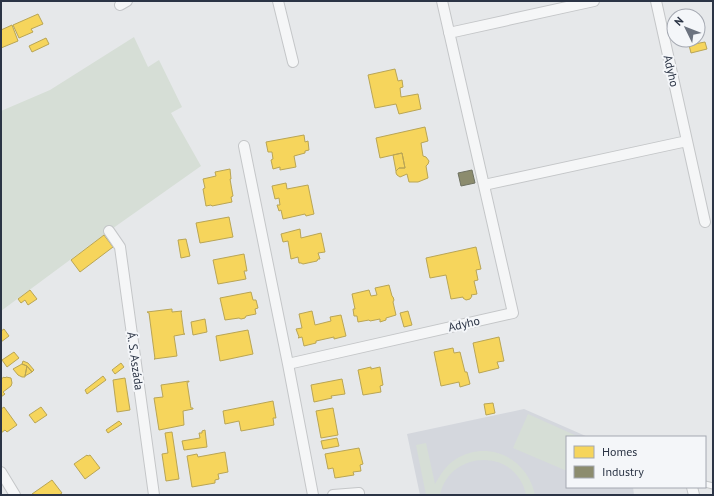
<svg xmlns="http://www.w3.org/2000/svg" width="714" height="496" font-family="'PT Sans',sans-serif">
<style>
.built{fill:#d4d7dd}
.green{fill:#d6ded6}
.homes{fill:#f6d55c;stroke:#b9a555}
.industry{fill:#8c8c6e;stroke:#6f7262}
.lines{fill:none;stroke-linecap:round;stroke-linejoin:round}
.lane-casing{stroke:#c4c6c8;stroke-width:7}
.street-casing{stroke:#c4c6c8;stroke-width:12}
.lane{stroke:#f5f6f7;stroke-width:5}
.street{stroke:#f5f6f7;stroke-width:10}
.labels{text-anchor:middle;stroke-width:4;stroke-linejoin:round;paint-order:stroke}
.street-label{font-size:12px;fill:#2b3445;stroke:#f4f6f9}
</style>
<rect width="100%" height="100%" fill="#e6e8ea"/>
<path class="built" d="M524,409L588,437H567V487H633L634,495H420L407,434Z"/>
<path class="green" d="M134,37L148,67L159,60L182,107L171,113L201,166L109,231L1,311V111L50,90Z
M528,414L579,437H567V471L513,448Z
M426,443L435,484C441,474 446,465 456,459C489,439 528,459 535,495H526C517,448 450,449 440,495H426L416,445Z"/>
<path class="homes" d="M38,14L43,24L31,29L33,32L19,38L13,25Z
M12,25L18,41L1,48V30Z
M46,38L49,44L32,52L29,46Z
M705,42L707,49L691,53L689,45Z
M395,69L398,81L402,80L403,87L400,88L401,97L418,94L421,109L399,114L396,104L375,108L368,75Z
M425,127L428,141L421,143L423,156L426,157L429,161L428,164L426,166L428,178L418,182H409L407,174L400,177L397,175L396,173V171L399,168H405L402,153L380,158L376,138Z
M304,135L305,142L308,141L309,150L305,151V153L294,156L296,167L280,170V167L273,169L271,160L273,159L272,152H268L266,142Z
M402,153L405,168H399L396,171L393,155Z
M230,169L231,179H230L233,196L231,197L232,202L212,206L211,205L206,206L203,189L205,188L203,179L216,176L215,172Z
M286,183L287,189L308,185L314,214L306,216L305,214L283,219L281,210L279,211L277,205H280L279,198L275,199L272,186Z
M229,217L233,237L200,243L196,223Z
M300,229L301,238L321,233L325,252L318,253L320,259H318L317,261L303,264L301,263H299L298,257L291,259L288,241L283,242L281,234Z
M104,235L113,247L80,272L71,260Z
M186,239L190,256L181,258L178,240Z
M476,247L481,269L476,270L478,280L474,281L477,294L471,295L472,296L470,299L466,300L463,298V297L451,299L446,275L430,278L426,258Z
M244,254L247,271H244L246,279L218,284L213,260Z
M389,285L392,296L393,297L394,300L393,302L396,315L386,318V320L380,322V319L370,321L369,320L358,322L357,316H354L353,309H355L352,294L369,290L371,296L377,295L375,288Z
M30,290L37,299L28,305L25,300L21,303L18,299Z
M251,292L253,300H256L258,308L255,309L256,314L246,316L245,318L241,319L239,318L225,320L220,298Z
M172,309V312L182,311L181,312L184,334H185L174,336L177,356L154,359H155L149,313L147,312Z
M312,311L315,325L331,321L330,317L341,315L346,336L334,339V337L316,341V343L304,346L302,337L298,338L299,337L296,329L302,328L299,314Z
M408,311L412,325L404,327L400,313Z
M205,319L207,332L193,335L191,322Z
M4,329L9,336L1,342V331Z
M248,330L253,354L220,361L216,336Z
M499,337L504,361L497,362L499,368L479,373L473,343Z
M453,348L454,353L460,352L465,372H467L470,384L460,387L459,382L441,386L434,352Z
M14,352L19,358L7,367L2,360Z
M23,361L28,363L34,370L32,372L27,366L22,364Z
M121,363L124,367L115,374L112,370Z
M22,364L27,366L25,376V377H22L18,375L13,369Z
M27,366L32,372L25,376Z
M371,367V369L380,367L383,385L380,386L381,392L363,395L358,370Z
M103,376L106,380L87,394L85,390Z
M4,377L5,378L6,377L11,378L12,383L11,386L3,392L5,394L1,397V379Z
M125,378L130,410L117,412L113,380Z
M342,379L345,394L331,396L332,398L314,402L311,385Z
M189,381V382H187L191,408H193V409L183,411L184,425L159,430L154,398L163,397L161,385Z
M273,401L276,418H273L274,425L241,431L239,421L225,424L223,411Z
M493,403L495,413L486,415L484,404Z
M4,407L17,425L7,432L5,430L1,433V409Z
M41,407L47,415L35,423L29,415Z
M333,408L338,435L321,438L316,411Z
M119,421L122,424L108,433L106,430Z
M205,430L207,447L184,450L182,441L200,438L199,433H202V431Z
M172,432L179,479L166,481L162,454L168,453L165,433Z
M337,438L339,446L323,449L321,441Z
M359,448L363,464L360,465L361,471L353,472L354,475L335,478L333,468L328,469L325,454Z
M225,452L228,472L218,474L219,479L215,480V483L192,487L187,456L197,454L198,457Z
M87,455L88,456L90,455L100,468L85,479L74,464Z
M52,480L62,493L59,495H33L32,494Z"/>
<path class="industry" d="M472,170L475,183L461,186L458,173Z"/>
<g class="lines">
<defs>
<path id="lane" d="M705,484L713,486"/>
<path id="street" d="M278,1L293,62
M656,1L705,222
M120,5L127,1
M449,33L594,1
M244,146L288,364L313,495
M484,185L687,141
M109,231L120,247L154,495
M288,364L513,313L442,1
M1,472L15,495
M692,487L694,495
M333,495L359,493V495"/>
</defs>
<use href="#lane" class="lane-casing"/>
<use href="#street" class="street-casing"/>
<use href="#lane" class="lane"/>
<use href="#street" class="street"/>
</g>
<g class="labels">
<g class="street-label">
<text transform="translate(671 71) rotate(77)" y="4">Adyho</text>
<text transform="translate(464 324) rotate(-13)" y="4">Adyho</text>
<text transform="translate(135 361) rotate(82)" y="4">Á. S. Aszáda</text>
</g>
</g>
<rect width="714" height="496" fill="none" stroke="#2b3445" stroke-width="4"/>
<rect x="566" y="436" width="140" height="52" fill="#f4f6f9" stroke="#a4a8b1"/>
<rect x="574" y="446" width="20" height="12" fill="#f6d55c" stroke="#a4a8b1"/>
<text x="602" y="456" font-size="12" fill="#2b3445">Homes</text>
<rect x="574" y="466" width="20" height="12" fill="#8c8c6e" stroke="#a4a8b1"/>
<text x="602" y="476" font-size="12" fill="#2b3445">Industry</text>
<g transform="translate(686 28) rotate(313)"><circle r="19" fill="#f4f6f9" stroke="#a4a8b1"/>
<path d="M0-3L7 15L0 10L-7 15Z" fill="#6c737f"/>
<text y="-6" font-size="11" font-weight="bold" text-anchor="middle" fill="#2b3445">N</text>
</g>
</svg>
